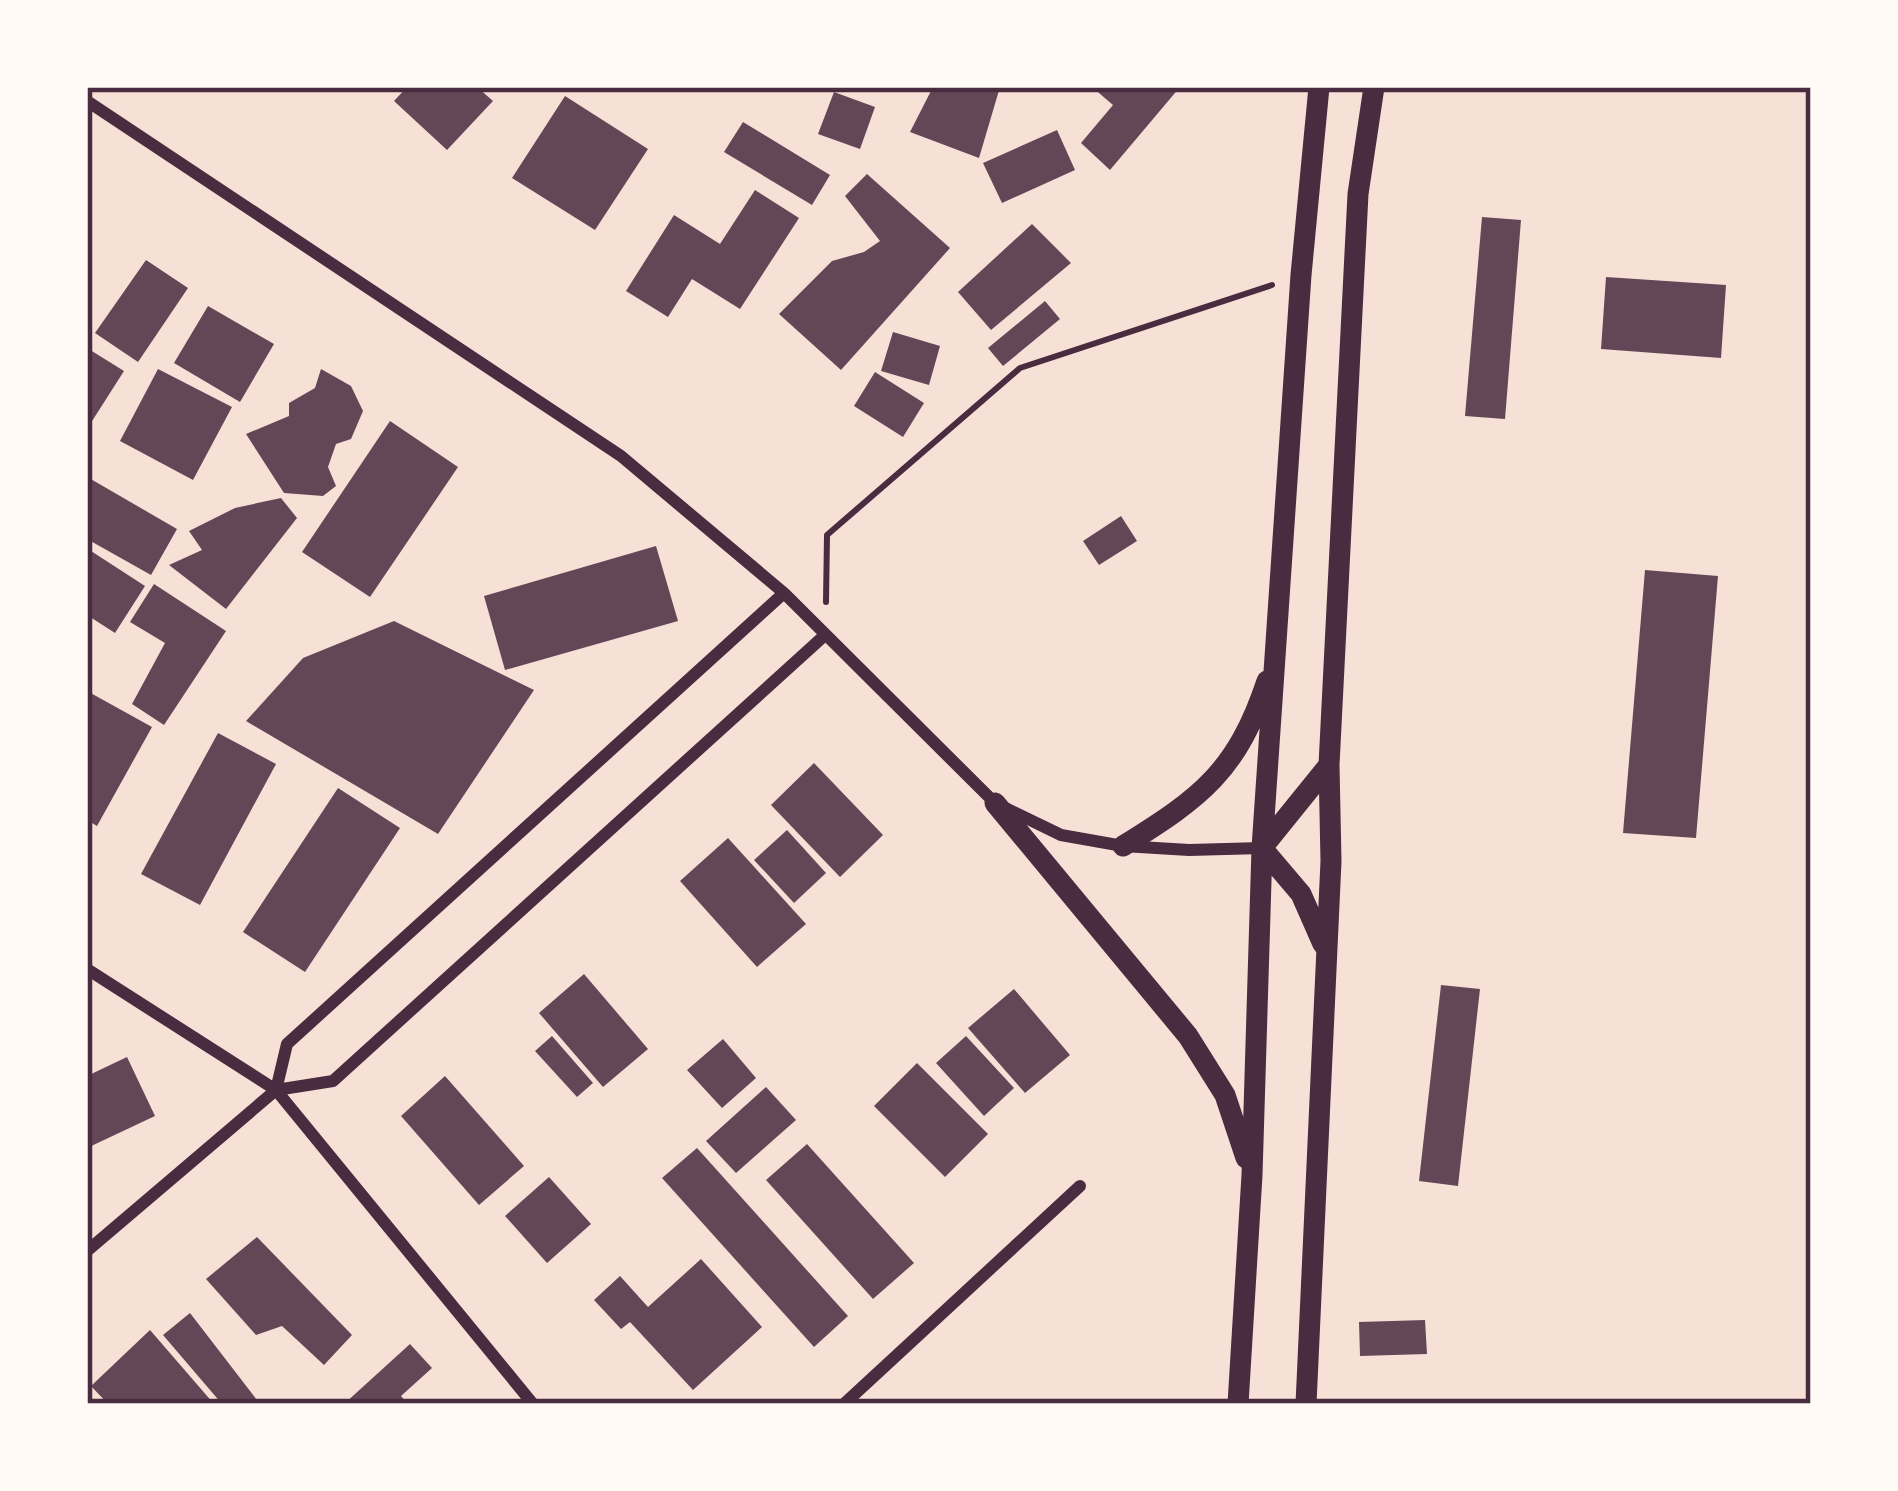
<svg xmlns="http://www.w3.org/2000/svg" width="1898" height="1491" font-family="Montserrat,sans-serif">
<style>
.building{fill:#644757}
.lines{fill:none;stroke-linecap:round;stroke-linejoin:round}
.path{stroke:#4a2c40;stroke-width:6}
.minor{stroke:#4a2c40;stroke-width:12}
.tertiary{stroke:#4a2c40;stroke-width:21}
.neatline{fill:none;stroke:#4a2c40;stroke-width:4.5}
</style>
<rect width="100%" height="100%" fill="#f7e1d7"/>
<path class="building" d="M407,87H477L493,101L447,150L394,101Z
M933,87H1000L979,158L910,132Z
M1092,87H1180L1110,170L1081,143L1113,105Z
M834,92L875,107L860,149L818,134Z
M565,96L648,149L595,230L512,178Z
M743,122L830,175L812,205L724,152Z
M1057,130L1075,170L1002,203L983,163Z
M867,174L950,248L841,370L779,314L832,261L864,252L880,241L845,196Z
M755,190L799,218L740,309L692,279L668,317L626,291L674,215L720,244Z
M1482,217L1521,220L1505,419L1465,416Z
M1032,224L1071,263L991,330L958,292Z
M146,260L188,288L138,362L95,333Z
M1606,277L1726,285L1721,358L1601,349Z
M1045,301L1060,319L1003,366L988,348Z
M208,306L274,344L240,402L174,363Z
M893,332L940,346L929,385L881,371Z
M87,348L124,371L87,429Z
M158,369L232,407L193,480L120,441Z
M321,369L351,386L363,411L351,439L336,444L328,467L336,486L323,496L284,493L246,434L289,416V403L315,388Z
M875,372L924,403L903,437L854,406Z
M390,421L458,467L370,597L302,552Z
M89,478L177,529L151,575L87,539Z
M281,498L297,518L226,609L169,565L202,550L189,531L235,508Z
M1121,516L1137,541L1099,565L1083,541Z
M656,546L678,621L505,670L484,596Z
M91,551L145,586L115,633L87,615V558Z
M1645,570L1718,576L1696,838L1623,833Z
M154,584L226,631L164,725L132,704L165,643L130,622Z
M394,621L534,690L438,834L246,721L303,658Z
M87,691L152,727L97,826L87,820Z
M218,733L276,764L200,905L141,874Z
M814,763L883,835L840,877L771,805Z
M338,788L400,828L305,972L243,932Z
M787,830L826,873L794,903L754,860Z
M728,838L806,924L757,967L680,881Z
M584,974L648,1049L603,1087L539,1013Z
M1441,985L1480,989L1458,1186L1419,1181Z
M1014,989L1070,1055L1025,1093L968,1028Z
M552,1036L593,1083L577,1097L535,1051Z
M966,1036L1014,1088L984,1116L936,1063Z
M723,1039L756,1078L722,1108L687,1070Z
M127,1057L155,1116L87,1148V1076Z
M917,1063L988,1134L945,1177L874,1106Z
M445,1076L524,1166L479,1205L401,1116Z
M766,1087L796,1120L736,1173L706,1141Z
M807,1144L914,1263L873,1299L766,1180Z
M697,1148L848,1316L814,1347L662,1178Z
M549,1177L591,1224L547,1263L505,1216Z
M257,1237L352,1335L324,1365L282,1326L256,1335L206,1279Z
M701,1259L762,1327L693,1390L630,1322L621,1329L594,1300L620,1276L648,1307Z
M190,1313L260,1404H222L163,1335Z
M1425,1320L1427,1354L1360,1356L1359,1322Z
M150,1330L214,1404H108L91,1386Z
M410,1344L432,1368L401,1396L408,1404H344Z"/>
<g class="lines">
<path class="path" d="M826,602L827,535L1020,368L1272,285"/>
<path class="minor" d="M87,101L621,456L784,593L995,803L1061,835L1123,846L1189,850L1262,848
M87,969L276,1090L533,1404
M276,1090L287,1044L784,593
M87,1251L276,1090L333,1081L825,635
M844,1404L1080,1186"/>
<path class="tertiary" d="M995,803L1188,1036L1225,1095L1246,1158
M1123,846C1202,797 1237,771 1267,681
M1323,944L1301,894L1262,848L1329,765
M1238,1404L1252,1175L1262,848L1301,275L1319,87
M1306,1404L1331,861L1329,765L1358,194L1374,87"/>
</g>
<rect width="1898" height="1491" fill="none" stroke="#fffaf5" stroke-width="180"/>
<rect x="90" y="90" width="1718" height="1311" class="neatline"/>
</svg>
